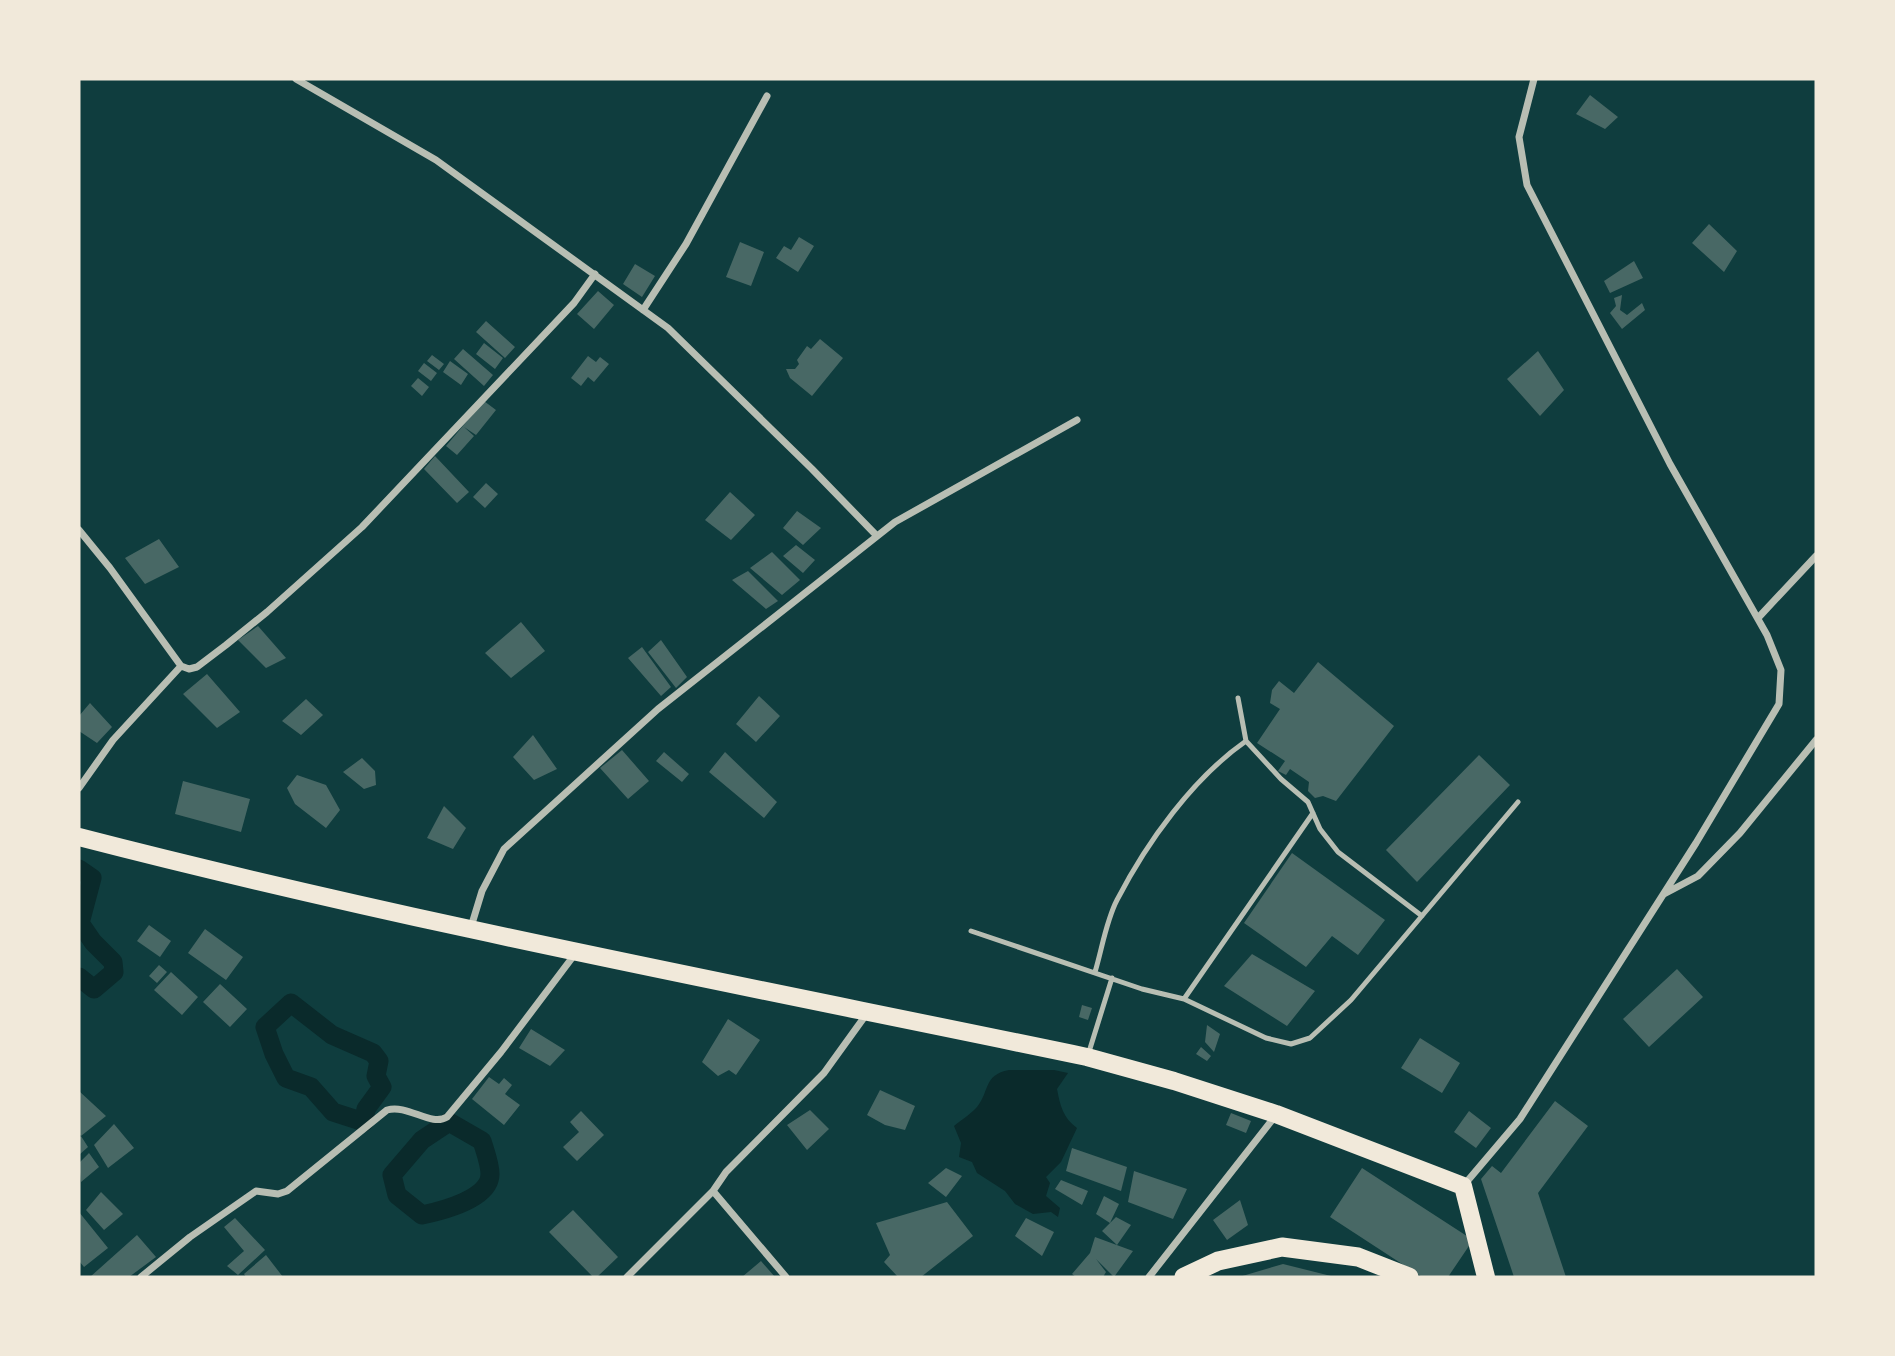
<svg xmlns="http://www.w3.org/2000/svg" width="1895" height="1356" font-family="'Work Sans',sans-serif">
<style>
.water{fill:#0a2a2b}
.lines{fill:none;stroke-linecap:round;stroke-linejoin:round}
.canal{stroke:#0a2a2b;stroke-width:19}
.building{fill:#486865}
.service{stroke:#b8beb3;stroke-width:5}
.minor{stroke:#b8beb3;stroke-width:7}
.primary{stroke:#f1e9da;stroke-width:18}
.trunk{stroke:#f1e9da;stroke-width:19}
</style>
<rect width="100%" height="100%" fill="#0f3d3e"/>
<path class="water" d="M1009 1070H1054L1068 1073 1057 1089C1060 1105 1063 1118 1077 1128L1061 1162 1046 1177 1050 1183 1046 1196 1060 1208 1058 1217 1051 1212 1033 1214 1015 1204 1005 1191 977 1173 972 1162 959 1157 961 1143 954 1126C961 1120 971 1114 977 1107 990 1091 983 1075 1009 1070Z"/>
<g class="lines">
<path class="canal" d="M79 869 92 878 80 923 93 942 113 962 114 972 94 989 79 977
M291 1003 332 1035 373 1053 379 1061 376 1076 382 1087 366 1109 364 1122 333 1112 311 1087 286 1078 274 1054 265 1027Z
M449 1122 482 1141C485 1151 490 1164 490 1174 490 1199 441 1211 422 1215L397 1195 392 1175 422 1140Z"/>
</g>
<path class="building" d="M1590 95 1618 117 1605 129 1576 114Z
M1709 224 1737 251 1724 272 1692 243Z
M799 237 814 246 798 272 776 258 784 246 791 250Z
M740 242 764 252 751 286 726 277Z
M1634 261 1643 278 1610 293 1604 281Z
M635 264 655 276 642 297 623 284Z
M598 291 614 305 594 329 577 314Z
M1622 295 1620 310 1627 315 1642 303 1645 310 1622 329 1610 313 1616 306 1614 298Z
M486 321 515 347 505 358 476 332Z
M820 339 843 358 812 396 790 378 786 369H795L799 364 797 360 807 346 811 349Z
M484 343 503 358 495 369 476 354Z
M463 349 493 375 484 386 454 359Z
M1538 351 1564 390 1540 416 1507 379Z
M432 355 444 364 439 370 427 361Z
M588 356 596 362 600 357 609 364 594 382 588 377 581 386 571 378Z
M450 361 468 374 461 385 443 372Z
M424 363 437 373 431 381 418 371Z
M418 378 429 387 422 396 411 386Z
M484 401 496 410 476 435 464 427 474 436 457 455 446 446Z
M435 456 469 492 457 503 424 469Z
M486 483 498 494 485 508 473 497Z
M730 492 755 515 731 540 705 520Z
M797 511 821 528 803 545 783 528Z
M159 539 179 567 145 584 125 558Z
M796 545 815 560 803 573 783 556Z
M772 552 800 580 782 595 750 568Z
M748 571 778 601 766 609 732 580Z
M521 622 545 651 511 678 485 653Z
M258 626 286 658 266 668 238 640Z
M661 640 687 677 676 688 648 652Z
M642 647 671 687 661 696 628 658Z
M1318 662 1394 726 1336 801 1323 796 1315 798 1308 791 1309 782 1290 769 1286 775 1278 771 1285 761 1257 743 1280 709 1270 703 1272 690 1279 681 1294 693Z
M207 674 240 712 217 728 183 694Z
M759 696 780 716 756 742 736 724Z
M306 699 323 715 301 735 282 721Z
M90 703 112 727 97 743 79 731V716Z
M533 735 557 769 534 780 513 757Z
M622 750 649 781 628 799 600 768Z
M664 752 689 774 682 782 656 761Z
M725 752 777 802 764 818 709 772Z
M1479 755 1510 785 1417 882 1386 850Z
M362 758 375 771 376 785 364 789 343 772Z
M297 775 326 785 340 810 326 828 295 804 287 788Z
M183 781 250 799 241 832 175 814Z
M444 806 466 828 453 849 427 838Z
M1292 853 1385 920 1358 955 1332 936 1306 967 1244 923Z
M149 925 171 941 160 957 137 941Z
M205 929 243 957 226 980 188 953Z
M1252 954 1315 991 1287 1026 1224 986Z
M159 965 167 972 157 983 149 976Z
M1677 969 1703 997 1649 1047 1623 1019Z
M171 972 198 997 182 1015 154 990Z
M220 984 247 1009 230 1027 203 1002Z
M1082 1005 1092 1008 1088 1020 1079 1017Z
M728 1019 760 1040 736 1075 729 1070 718 1076 702 1062Z
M1207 1025 1220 1034 1214 1052 1205 1042Z
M531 1029 565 1050 550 1066 519 1048Z
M1420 1038 1460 1063 1442 1093 1401 1068Z
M1201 1047 1211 1056 1207 1061 1196 1054Z
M489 1077 499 1084 504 1078 512 1085 505 1094 520 1105 504 1125 472 1099Z
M880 1090 915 1106 905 1130 885 1125 867 1115Z
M79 1091 106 1116 81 1136 79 1134Z
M1555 1101 1588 1126 1538 1193 1566 1277H1514L1481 1179 1492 1166 1501 1173Z
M810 1110 829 1129 807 1150 787 1125Z
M581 1111 604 1135 577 1161 563 1147 579 1132 570 1122Z
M1469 1111 1491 1128 1476 1148 1454 1132Z
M1231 1113 1251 1121 1246 1133 1226 1125Z
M114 1124 134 1148 108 1168 94 1145Z
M81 1136 88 1147 79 1155V1138Z
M1072 1148 1127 1167 1121 1191 1066 1171Z
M89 1153 99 1167 81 1182 79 1163Z
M946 1168 962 1176 946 1197 928 1183Z
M1362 1168 1473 1240 1448 1277H1422L1330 1217Z
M1134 1171 1187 1189 1173 1219 1128 1202Z
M1061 1180 1088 1191 1082 1205 1055 1189Z
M101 1192 123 1214 104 1230 86 1210Z
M1104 1196 1119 1204 1110 1223 1096 1214Z
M1240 1200 1248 1225 1227 1240 1213 1220Z
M947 1202 973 1236 921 1277H898L884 1262 890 1255 876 1223Z
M573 1210 618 1257 597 1277H593L549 1232Z
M79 1212 108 1248 84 1267 79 1261Z
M1116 1217 1131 1225 1117 1245 1102 1231Z
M235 1218 265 1250 238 1275 227 1266 244 1251 224 1227Z
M1026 1218 1054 1232 1042 1256 1015 1236Z
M137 1235 156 1257 129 1277H90Z
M1095 1237 1133 1251 1114 1277 1096 1259 1106 1272 1103 1277H1076L1072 1274 1090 1253Z
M266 1255 283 1277H246L244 1274Z
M761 1261 775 1277H742Z
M1283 1264 1331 1276V1277H1239Z"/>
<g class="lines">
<path class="service" d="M1246 741 1281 779 1308 802 1320 829 1338 852 1422 916
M971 931 1142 989 1184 999 1266 1038 1291 1044 1310 1038 1351 1000 1518 802
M1095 972C1102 949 1106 921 1117 900 1147 842 1193 778 1246 741L1238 698
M1184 999 1313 813
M1088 1055 1112 978"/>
<path class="minor" d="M296 79 436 160 668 328 812 469 877 536
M643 310 686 244 767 96
M79 530 110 568 181 666
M1758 618 1816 556
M79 788 113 740 181 666 189 669 197 667 226 645 267 612 362 527 574 303 595 274
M1664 894 1698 876 1740 833 1816 740
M471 927 482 891 504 849 658 709 895 522 1077 420
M1464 1185 1520 1119 1696 843 1779 704 1781 670 1767 635 1670 464 1527 185 1519 137 1534 79
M713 1191 726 1172 824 1073 868 1012
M141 1277 190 1237 256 1191 278 1194 287 1191 387 1110C408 1104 431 1127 447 1117L501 1052 575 954
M627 1277 713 1191 786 1277
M1149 1277 1276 1115"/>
<path class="primary" d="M79 837C412 923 751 987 1087 1057L1174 1081 1276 1114 1463 1186 1486 1277"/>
<path class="trunk" d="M1184 1277 1218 1261 1282 1247 1358 1257 1409 1277"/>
</g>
<rect width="1895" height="1356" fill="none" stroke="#f1e9da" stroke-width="161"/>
</svg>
